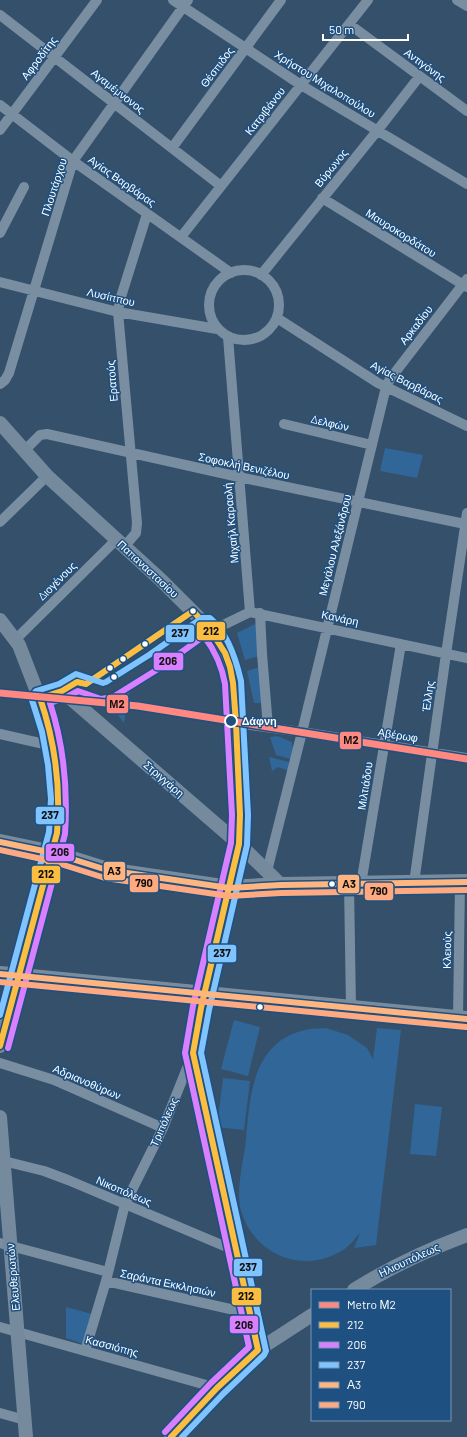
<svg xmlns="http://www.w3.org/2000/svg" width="467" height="1437" font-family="Barlow,sans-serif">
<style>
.green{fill:#316698}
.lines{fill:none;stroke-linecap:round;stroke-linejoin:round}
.street{stroke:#7a8ea1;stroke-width:10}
.secondary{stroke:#758a9d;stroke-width:14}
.primary{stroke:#798c9e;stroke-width:16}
.bus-1-casing{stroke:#1e5081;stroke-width:9}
.bus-2-casing{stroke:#1e5081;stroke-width:9}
.bus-3-casing{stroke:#1e5081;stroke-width:9}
.bus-4-casing{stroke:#1e5081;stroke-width:9}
.bus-5-casing{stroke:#1e5081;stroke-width:9}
.bus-1{stroke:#fbbe40;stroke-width:6}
.bus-2{stroke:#d880ff;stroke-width:6}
.bus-3{stroke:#80c4ff;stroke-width:6}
.bus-4{stroke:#ffb580;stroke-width:6}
.bus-5{stroke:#ffa980;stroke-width:6}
.metro-1-casing{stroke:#1e5081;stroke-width:10}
.metro-1{stroke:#ff8880;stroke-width:7}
.bus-dot{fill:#fff;stroke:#1e5081;stroke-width:1.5}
.stop-dot{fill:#1e5081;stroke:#fff;stroke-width:2}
.labels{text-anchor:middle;stroke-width:3;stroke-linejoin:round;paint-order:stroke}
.street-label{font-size:11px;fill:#fff;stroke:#1e5081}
.stop-label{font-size:11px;font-weight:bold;fill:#fff;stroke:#1e5081;text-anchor:start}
.line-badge{stroke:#1e5081;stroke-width:1.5}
.pale-badge-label{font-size:11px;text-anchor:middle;font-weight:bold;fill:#111}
</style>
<rect width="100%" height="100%" fill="#34506b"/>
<path class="green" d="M385 448 423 455 417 478 380 471Z
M259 622 260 656 245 660 237 633Z
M259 667 262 703H254L247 671Z
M130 691 124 723 110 705Z
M277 736 292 742 294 760 276 755 270 737Z
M269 757 293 763 292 772 278 767 272 771Z
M234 1020 260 1027 248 1076 221 1069Z
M326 1028 348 1035 367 1048 373 1059 377 1028 401 1030 376 1245 354 1248 360 1233C355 1238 350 1246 343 1250 303 1275 255 1256 241 1211 236 1193 242 1166 245 1148 250 1102 249 1043 305 1030 311 1028 319 1029 326 1028Z
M223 1078 250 1081 244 1130 217 1127Z
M415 1104 442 1107 436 1156 410 1154Z
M66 1307 92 1314 83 1344 66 1338Z"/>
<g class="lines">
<path class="street" d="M173 0 301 85 467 184
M457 0 467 6
M0 15 221 186
M349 24 467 111
M0 105 73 161 231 273
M0 130 97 0
M172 148 281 0
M322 198 467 287
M0 233 24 187
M181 237 368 0
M209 305a35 35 0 1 1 70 0a35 35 0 1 1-70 0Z
M261 275 377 131 419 77
M0 282 118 312 217 329
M277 318 378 383 467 426
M228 337 250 612
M0 384 5 380 9 373 73 161 188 0
M284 424 372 445
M24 451 40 435 47 434 239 477 465 524
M0 522 47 476
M124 547 136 533 137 523 118 312 120 300 147 214
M260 613 262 654 268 727
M211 631 250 612 467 658
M16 639 116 540
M236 723 302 732 467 758
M0 734 53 746
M267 871 302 732 386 387 390 379 467 279
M414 883 446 654 467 513
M349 884 351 1008
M361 884 401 644
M458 1018 460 882
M0 1063 54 1080 163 1128
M0 1160 44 1171 68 1180 236 1251
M0 1243 108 1272
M106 1281 230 1309H249
M0 1327 217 1388
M85 1351 106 1281 125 1204 163 1128 193 1053
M0 1413 25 1420"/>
<path class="secondary" d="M0 423 47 476 161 580 206 625 225 653 230 664 233 683 236 723 240 815 239 844 201 1008 193 1053 258 1350
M0 620 19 645 46 715 53 746 57 782 59 813 57 833 53 853 0 1046
M40 698 62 691 239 844 281 885
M0 1117 26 1437
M354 1290C390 1267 427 1250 467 1235
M171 1437 217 1388 258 1350 312 1315"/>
<path class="primary" d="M0 842 53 853 107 870 229 888 281 885 467 882
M0 974 467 1019"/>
<defs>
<path id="bus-1" d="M0 1046 57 833C61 786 55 742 40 698L62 691 77 682 86 684 193 611 211 631 225 653 230 667 233 683 236 723 240 815 239 844 201 1008 193 1053 258 1350 217 1388 171 1437"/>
<path id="bus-2" d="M8 1048 65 834C68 789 64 746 50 703L65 698 78 691 101 699 113 697 158 669 204 636C215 651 222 666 225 684L232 815 231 843 193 1006 185 1053 249 1347 211 1383 165 1432"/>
<path id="bus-3" d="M0 1015 49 832 51 799 48 765 42 732 32 700 33 695 36 691 59 684 76 674 103 683 106 682 149 655 202 618H210C228 633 236 659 241 681L248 815 247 845 209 1010 201 1053 266 1351 264 1355 223 1394 182 1437"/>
<path id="bus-4" d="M0 842 53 853 107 870 229 888 281 885 467 882
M0 974 467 1019"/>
<path id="bus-5" d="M0 850 51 861 105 878 229 896 281 893 467 890
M0 982 466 1027"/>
</defs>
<use href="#bus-1" class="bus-1-casing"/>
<use href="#bus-2" class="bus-2-casing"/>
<use href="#bus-3" class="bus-3-casing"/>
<use href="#bus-4" class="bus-4-casing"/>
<use href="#bus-5" class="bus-5-casing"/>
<use href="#bus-1" class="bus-1"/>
<use href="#bus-2" class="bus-2"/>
<use href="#bus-3" class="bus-3"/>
<use href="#bus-4" class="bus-4"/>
<use href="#bus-5" class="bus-5"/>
<defs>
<path id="metro-1" d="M0 693 138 706 467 759"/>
</defs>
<use href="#metro-1" class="metro-1-casing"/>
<use href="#metro-1" class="metro-1"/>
</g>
<g class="bus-dot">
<circle cx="193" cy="611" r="3.5"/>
<circle cx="145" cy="644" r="3.5"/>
<circle cx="123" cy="659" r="3.5"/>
<circle cx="110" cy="668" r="3.5"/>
<circle cx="114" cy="677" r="3.5"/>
<circle cx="332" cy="884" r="3.5"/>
<circle cx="260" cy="1007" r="3.5"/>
</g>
<circle class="stop-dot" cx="231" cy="721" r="6"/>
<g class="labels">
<g class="street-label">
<text transform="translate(39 58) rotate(-53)" y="4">Αφροδίτης</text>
<text transform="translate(425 65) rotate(36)" y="4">Αντιγόνης</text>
<text transform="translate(217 67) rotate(-53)" y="4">Θέσπιδος</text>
<text transform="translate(325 84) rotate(32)" y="4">Χρήστου Μιχαλοπούλου</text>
<text transform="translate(118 91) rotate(38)" y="4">Αγαμέμνονος</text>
<text transform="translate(265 111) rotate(-52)" y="4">Κατριβάνου</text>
<text transform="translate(331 168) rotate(-51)" y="4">Βύρωνος</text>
<text transform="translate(122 181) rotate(35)" y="4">Αγίας Βαρβάρας</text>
<text transform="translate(54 187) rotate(-72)" y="4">Πλουτάρχου</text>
<text transform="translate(401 233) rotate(32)" y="4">Μαυροκορδάτου</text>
<text transform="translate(111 297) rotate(13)" y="4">Λυσίππου</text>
<text transform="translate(416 325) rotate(-52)" y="4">Αρκαδίου</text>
<text transform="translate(112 381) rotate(-95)" y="4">Ερατούς</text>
<text transform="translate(407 382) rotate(27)" y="4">Αγίας Βαρβάρας</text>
<text transform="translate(330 423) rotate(13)" y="4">Δελφών</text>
<text transform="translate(244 466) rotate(12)" y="4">Σοφοκλή Βενιζέλου</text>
<text transform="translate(231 523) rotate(-95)" y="4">Μιχαήλ Καραολή</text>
<text transform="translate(335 545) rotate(-76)" y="4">Μεγάλου Αλεξάνδρου</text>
<text transform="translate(148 569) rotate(43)" y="4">Παπαναστασίου</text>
<text transform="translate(57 581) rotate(-45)" y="4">Διογένους</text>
<text transform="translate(340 618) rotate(12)" y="4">Κανάρη</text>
<text transform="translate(428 696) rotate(-82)" y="4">Έλλης</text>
<text transform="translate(398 735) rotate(9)" y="4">Αβέρωφ</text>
<text transform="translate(164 779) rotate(41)" y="4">Στριγγάρη</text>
<text transform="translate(365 786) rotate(-81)" y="4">Μιλτιάδου</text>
<text transform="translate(447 950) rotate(-89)" y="4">Κλειούς</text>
<text transform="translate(87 1082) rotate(23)" y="4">Αδριανοθύρων</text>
<text transform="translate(164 1122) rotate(-66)" y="4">Τριπόλεως</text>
<text transform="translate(124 1191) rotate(23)" y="4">Νικοπόλεως</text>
<text transform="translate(409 1260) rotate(-25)" y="4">Ηλιουπόλεως</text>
<text transform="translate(13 1277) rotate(-95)" y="4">Ελευθερωτών</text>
<text transform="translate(168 1283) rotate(12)" y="4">Σαράντα Εκκλησιών</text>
<text transform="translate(112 1346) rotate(15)" y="4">Κασσιόπης</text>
</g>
<g class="stop-label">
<text x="242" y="725">Δάφνη</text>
</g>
</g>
<g class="line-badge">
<rect x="196" y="621" width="30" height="20" rx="4" fill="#fbbe40"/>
<rect x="165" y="624" width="30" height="19" rx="4" fill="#80c4ff"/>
<rect x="153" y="652" width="31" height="19" rx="4" fill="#d880ff"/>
<rect x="106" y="694" width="23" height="20" rx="4" fill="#ff8880"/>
<rect x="339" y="731" width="23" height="19" rx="4" fill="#ff8880"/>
<rect x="35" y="806" width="30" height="19" rx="4" fill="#80c4ff"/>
<rect x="45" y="843" width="30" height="19" rx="4" fill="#d880ff"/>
<rect x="103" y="861" width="23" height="20" rx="4" fill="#ffb580"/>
<rect x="31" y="865" width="30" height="19" rx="4" fill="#fbbe40"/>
<rect x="129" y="874" width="30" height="19" rx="4" fill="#ffa980"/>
<rect x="337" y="874" width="23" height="20" rx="4" fill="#ffb580"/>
<rect x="364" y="882" width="30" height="19" rx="4" fill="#ffa980"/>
<rect x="207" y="944" width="30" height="19" rx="4" fill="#80c4ff"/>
<rect x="233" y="1258" width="30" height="19" rx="4" fill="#80c4ff"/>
<rect x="231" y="1287" width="31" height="19" rx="4" fill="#fbbe40"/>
<rect x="229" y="1315" width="30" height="19" rx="4" fill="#d880ff"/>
</g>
<g class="pale-badge-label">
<text x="211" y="635">212</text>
<text x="180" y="637">237</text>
<text x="168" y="665">206</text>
<text x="117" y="708">Μ2</text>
<text x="351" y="744">Μ2</text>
<text x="50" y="819">237</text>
<text x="60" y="856">206</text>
<text x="114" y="875">Α3</text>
<text x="46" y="878">212</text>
<text x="144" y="887">790</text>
<text x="349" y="888">Α3</text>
<text x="379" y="895">790</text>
<text x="222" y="957">237</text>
<text x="248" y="1271">237</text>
<text x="246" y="1300">212</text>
<text x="244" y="1329">206</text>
</g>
<rect x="311" y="1289" width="140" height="132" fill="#1e5081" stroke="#7896b3"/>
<rect x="319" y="1302" width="20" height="6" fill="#ff8880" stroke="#7896b3"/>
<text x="347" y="1309" font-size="12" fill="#ffffff">Metro Μ2</text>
<rect x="319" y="1322" width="20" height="6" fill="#fbbe40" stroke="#7896b3"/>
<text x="347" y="1329" font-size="12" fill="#ffffff">212</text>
<rect x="319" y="1342" width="20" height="6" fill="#d880ff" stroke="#7896b3"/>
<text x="347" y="1349" font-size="12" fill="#ffffff">206</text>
<rect x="319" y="1362" width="20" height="6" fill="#80c4ff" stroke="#7896b3"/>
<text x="347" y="1369" font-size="12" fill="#ffffff">237</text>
<rect x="319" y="1382" width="20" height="6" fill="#ffb580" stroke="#7896b3"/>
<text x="347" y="1389" font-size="12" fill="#ffffff">Α3</text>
<rect x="319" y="1402" width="20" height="6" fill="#ffa980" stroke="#7896b3"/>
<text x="347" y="1409" font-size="12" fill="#ffffff">790</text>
<path d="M323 34v6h85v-6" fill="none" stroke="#ffffff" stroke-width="2"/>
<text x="329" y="34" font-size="12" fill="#ffffff" stroke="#1e5081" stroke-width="3" paint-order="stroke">50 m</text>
</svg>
